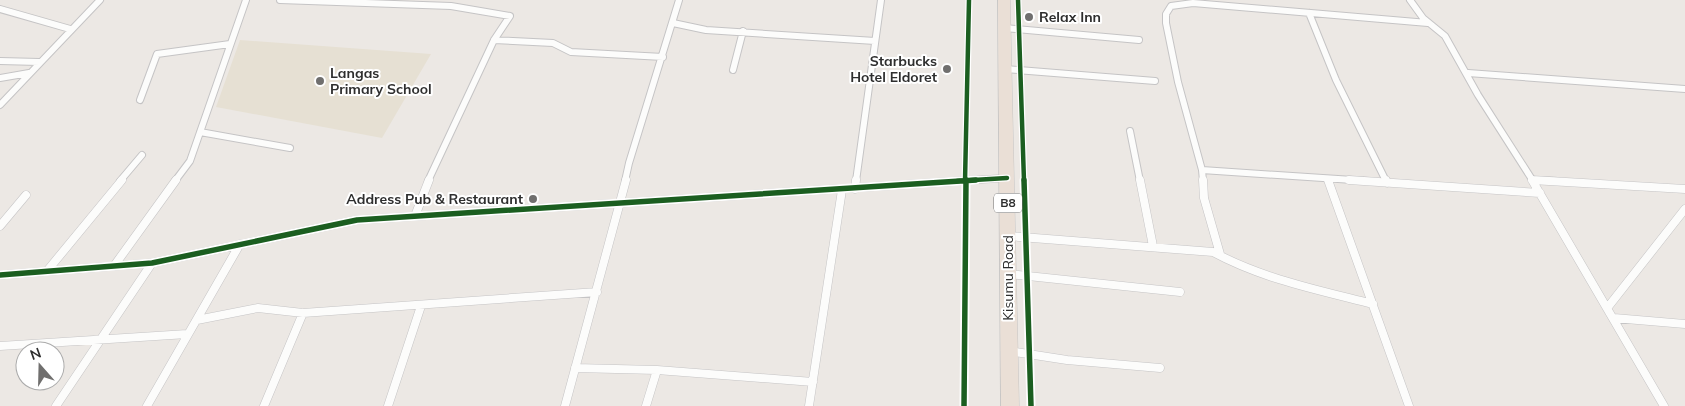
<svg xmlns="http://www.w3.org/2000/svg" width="1685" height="406" font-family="Mulish,sans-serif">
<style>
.education{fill:#e6e0d3}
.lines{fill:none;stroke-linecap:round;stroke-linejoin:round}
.street-far1-casing{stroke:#c5c4c5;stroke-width:8}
.street-casing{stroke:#c5c4c5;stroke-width:9}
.highway-casing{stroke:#c6c5c4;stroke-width:1}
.street-far1{stroke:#fcfcfb;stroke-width:6}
.street{stroke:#fcfcfb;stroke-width:8}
.highway{fill:#eadfd6;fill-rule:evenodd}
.cycleway-far1-casing{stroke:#fff;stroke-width:7}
.cycleway-casing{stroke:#fff;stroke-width:9}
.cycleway-far1{stroke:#1b5e20;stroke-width:4.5}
.cycleway{stroke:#1b5e20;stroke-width:5.5}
.poi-dot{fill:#706f6e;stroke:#fff;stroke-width:2}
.labels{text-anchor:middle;stroke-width:4;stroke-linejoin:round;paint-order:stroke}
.shield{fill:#fff;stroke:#6d6d6d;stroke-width:1}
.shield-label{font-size:12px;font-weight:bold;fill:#2e2e2e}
.poi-label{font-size:14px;font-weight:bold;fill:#2e2e2e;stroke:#fff;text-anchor:start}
.street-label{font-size:14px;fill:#2e2e2e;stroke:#fff}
</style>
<rect width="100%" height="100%" fill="#ece8e4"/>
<path class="education" d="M240 40 431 54 382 138 216 107Z"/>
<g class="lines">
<defs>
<path id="street-far1" d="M280 0 451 6 510 16 494 40 428 181
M1410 0 1423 18 1445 36 1478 95 1533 181
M0 9 70 29
M1309 13 1336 80 1386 181
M673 23 706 30 875 41
M1005 28 1139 40
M494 40 553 43 571 52 663 57
M0 61 39 62
M1005 69 1155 81
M733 70 743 31
M1468 73 1685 89
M0 78 29 73
M140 100 157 54 230 44
M0 105 100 0
M1130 131 1140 181
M200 132 290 148
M1202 170 1178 82 1166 23V14L1171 6 1193 3 1428 23
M1328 179 1329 181
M1532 180 1558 181
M120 181 142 155
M175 181 190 161 246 0
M625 181 629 163 679 0
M856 181 881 0
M957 181 1007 178
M1203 181 1202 170 1368 181"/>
<path id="street" d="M1140 180 1153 246
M1203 180 1204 198 1220 254
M1328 180 1409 406
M1349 180 1540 193
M1386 180 1387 183
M1532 180 1664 406
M1532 180 1685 189
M855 189 856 180
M415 216 429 180
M0 226 26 195
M1008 236 1213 252C1263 279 1318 290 1373 304
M114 266 176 180
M47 271 122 180
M1008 274 1180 292
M0 275 152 263 357 220 976 180
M1608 307 1685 209
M1614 318 1685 324
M197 320 258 308 303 313 597 292
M0 346 187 334
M1009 351 1067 360 1160 368
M575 368 657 370 813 382
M56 406 152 263
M147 406 240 244
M264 406 303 313
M388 406 421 306
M565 406 626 180
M646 406 657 370
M809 406 842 190"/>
<path id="highway" d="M998 0H1010L1019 406H1001Z"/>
</defs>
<use href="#street-far1" class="street-far1-casing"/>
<use href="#street" class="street-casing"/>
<use href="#highway" class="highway-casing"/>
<use href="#street-far1" class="street-far1"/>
<use href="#street" class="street"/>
<use href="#highway" class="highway"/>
<defs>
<path id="cycleway-far1" d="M1018 0 1024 181
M957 181 1007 178
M965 181 969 0"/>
<path id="cycleway" d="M1024 180 1031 406
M0 275 152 263 357 220 976 180
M964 406 966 180"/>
</defs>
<use href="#cycleway-far1" class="cycleway-far1-casing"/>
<use href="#cycleway" class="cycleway-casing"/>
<use href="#cycleway-far1" class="cycleway-far1"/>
<use href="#cycleway" class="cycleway"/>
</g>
<g class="poi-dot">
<circle cx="1029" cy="17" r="5"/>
<circle cx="947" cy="69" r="5"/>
<circle cx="320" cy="81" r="5"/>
<circle cx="533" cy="199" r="5"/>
</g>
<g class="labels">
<rect class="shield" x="994" y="193.5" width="28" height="19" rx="4"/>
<g class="shield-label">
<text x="1008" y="207">B8</text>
</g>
<g class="poi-label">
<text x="1039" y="22">Relax Inn</text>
<text x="937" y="66" text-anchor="end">Starbucks<tspan x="937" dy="16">Hotel Eldoret</tspan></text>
<text x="330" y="78">Langas<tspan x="330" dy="16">Primary School</tspan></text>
<text x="523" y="204" text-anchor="end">Address Pub &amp; Restaurant</text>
</g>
<g class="street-label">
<text transform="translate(1008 278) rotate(-90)" y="5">Kisumu Road</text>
</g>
</g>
<g transform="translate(40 366) rotate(340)"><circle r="24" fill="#ffffff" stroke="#ababab"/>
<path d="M0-4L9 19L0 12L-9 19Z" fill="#706f6e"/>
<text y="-8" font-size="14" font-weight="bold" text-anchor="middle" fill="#2e2e2e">N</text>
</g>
</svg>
